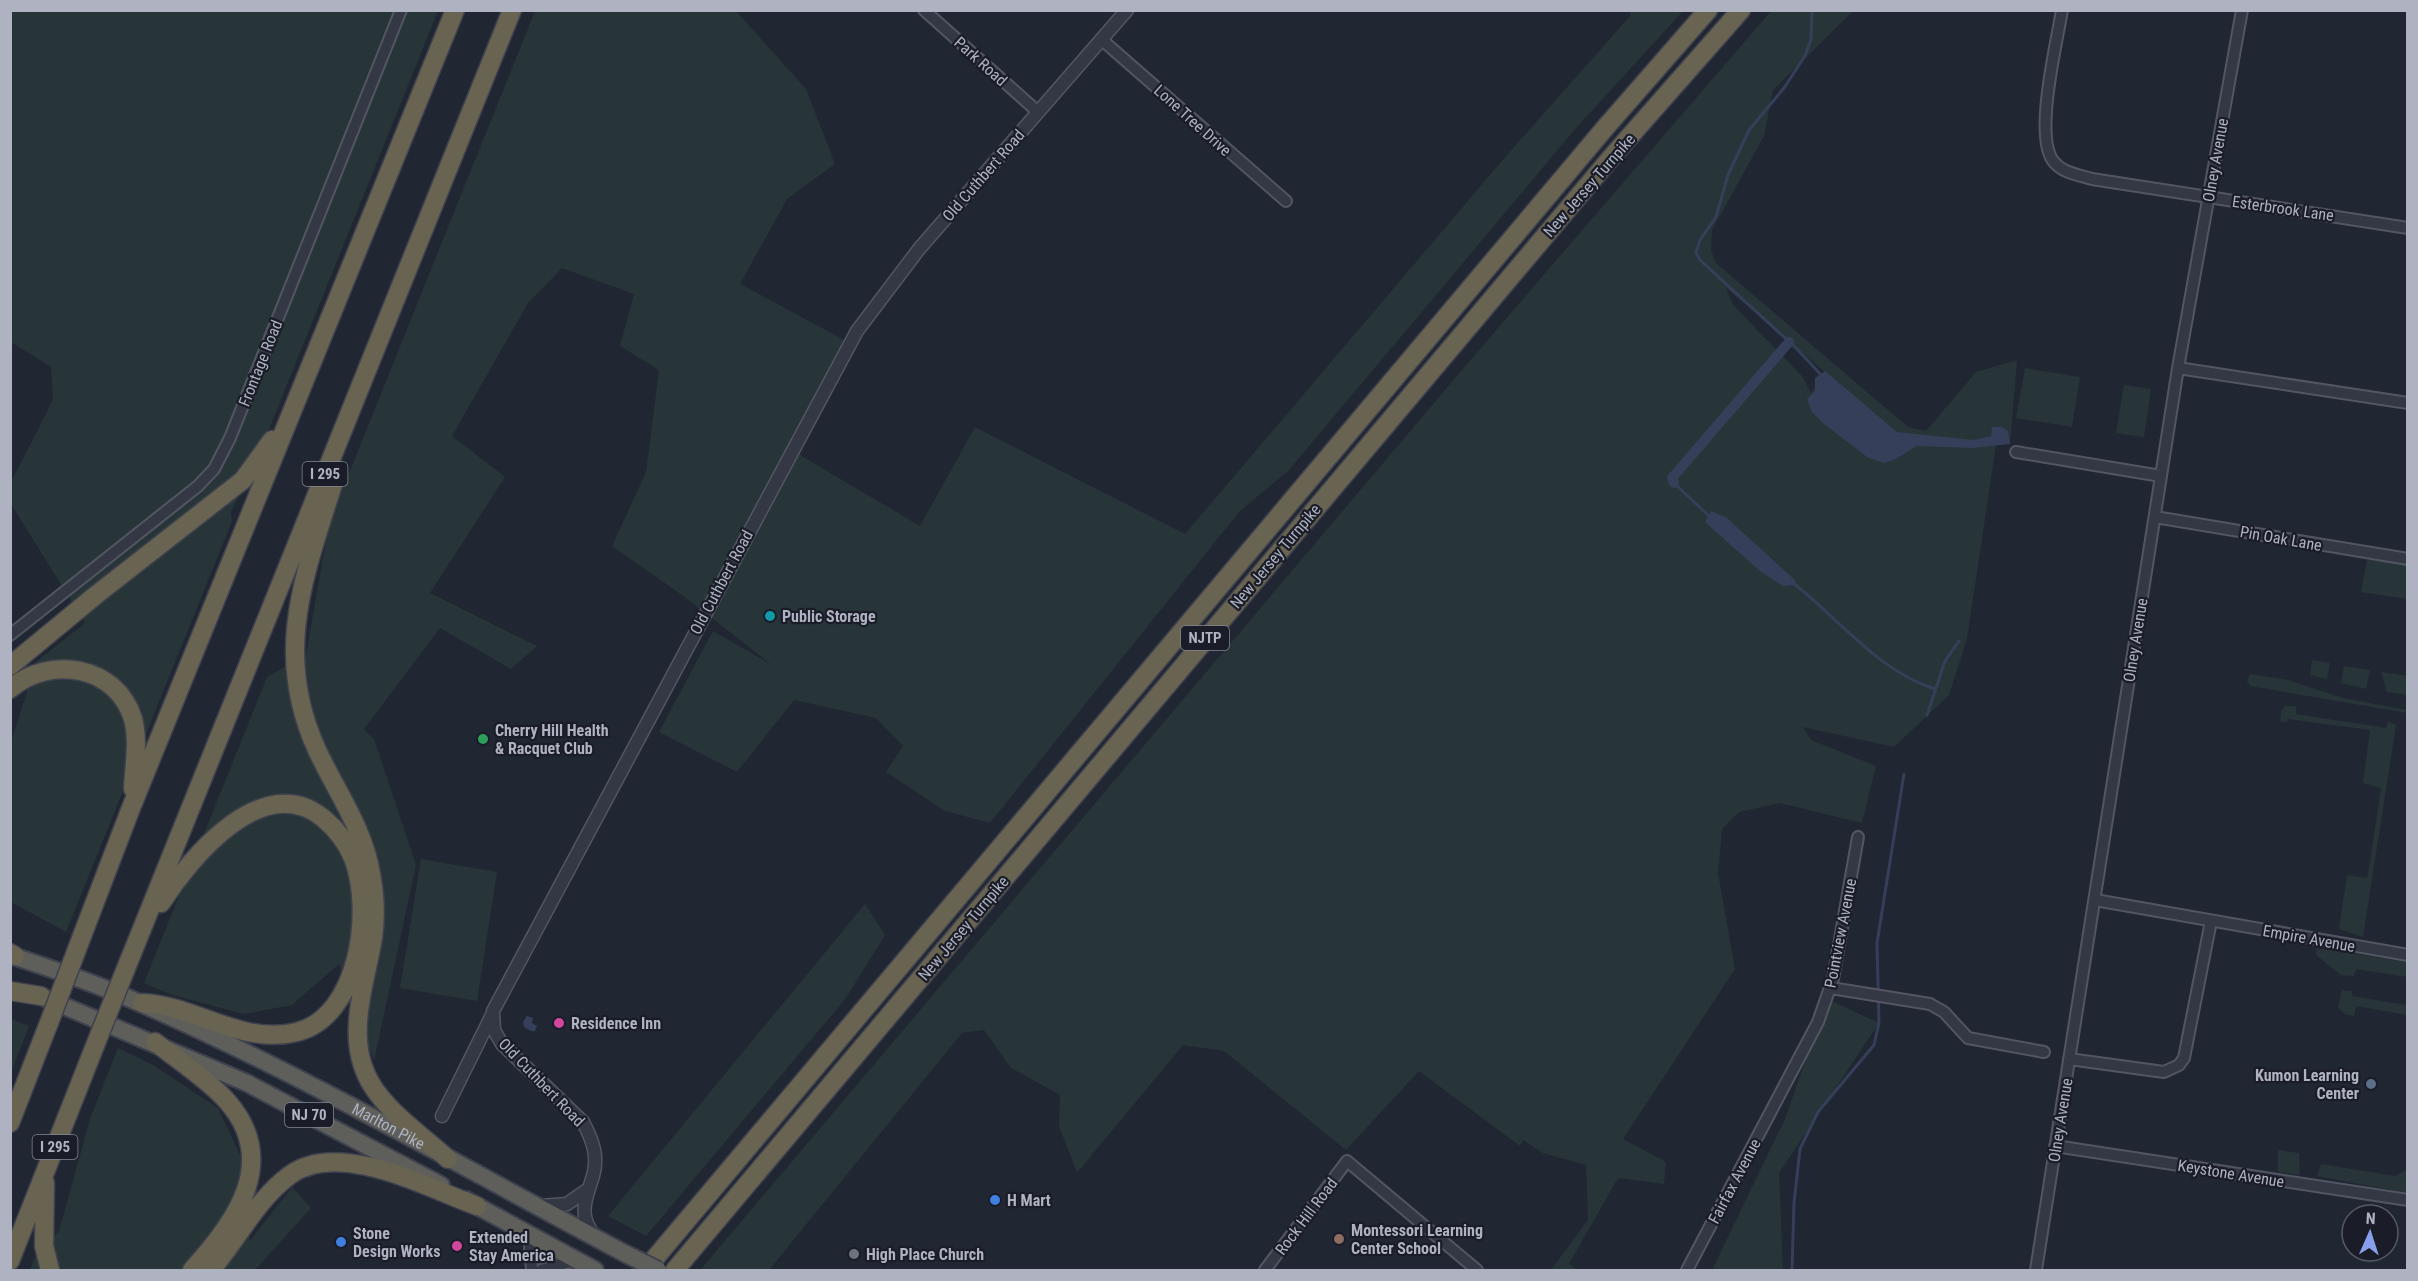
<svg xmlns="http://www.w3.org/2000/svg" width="2418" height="1281" font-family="'Roboto Condensed',sans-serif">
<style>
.green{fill:#273538;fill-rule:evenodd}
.water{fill:#363f59}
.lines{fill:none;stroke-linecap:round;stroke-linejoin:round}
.stream{stroke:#363f59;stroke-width:3}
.canal{stroke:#363f59;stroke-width:10}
.minor-casing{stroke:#525562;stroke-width:14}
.tertiary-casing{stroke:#525562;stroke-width:15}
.trunk-casing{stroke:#3f424e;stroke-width:20}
.motorway-casing{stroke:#3f424e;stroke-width:21}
.minor{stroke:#343844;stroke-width:10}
.tertiary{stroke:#343844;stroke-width:12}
.trunk{stroke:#5e5e5b;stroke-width:16}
.motorway{stroke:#696452;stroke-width:18}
.trunk-bridge-casing{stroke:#3f424e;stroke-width:20;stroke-linecap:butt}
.motorway-bridge-casing{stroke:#3f424e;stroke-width:21;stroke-linecap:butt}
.trunk-bridge{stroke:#5e5e5b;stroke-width:16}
.motorway-bridge{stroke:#696452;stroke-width:18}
.culture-dot{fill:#0f9aa8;stroke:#1a1d28;stroke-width:2}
.leisure-dot{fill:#2e9e5b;stroke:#1a1d28;stroke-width:2}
.hotel-dot{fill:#d1479c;stroke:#1a1d28;stroke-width:2}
.service-dot{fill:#5c6f8a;stroke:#1a1d28;stroke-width:2}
.shop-dot{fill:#3f7fe0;stroke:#1a1d28;stroke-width:2}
.education-dot{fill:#8d6e63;stroke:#1a1d28;stroke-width:2}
.worship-dot{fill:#6b7280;stroke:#1a1d28;stroke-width:2}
.labels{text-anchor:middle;stroke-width:4.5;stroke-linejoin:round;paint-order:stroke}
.shield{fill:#1a1d28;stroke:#828593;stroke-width:1.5}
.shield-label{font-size:15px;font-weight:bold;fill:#aeb2c1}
.street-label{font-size:16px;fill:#aeb2c1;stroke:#1a1d28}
.poi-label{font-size:16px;font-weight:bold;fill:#aeb2c1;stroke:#1a1d28;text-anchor:start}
</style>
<rect width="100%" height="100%" fill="#212633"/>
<path class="green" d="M11 11H438L259 454 231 512 232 521 66 932 11 902V742L37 661 85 623 11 504V482L53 400 51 367 11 342Z
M535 11H736L806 89 835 164 787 199 740 284 850 343 793 451 920 526 975 427 1185 534 1506 156 1631 15 1629 11H1683L1577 127 1289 470 1239 512 990 823 945 811 886 772 903 746 876 718 794 700 737 772 659 732 713 631 772 665 689 600 612 546 646 472 659 370 620 346 634 294 562 268 528 303 452 436 505 477 430 593 537 646 511 669 440 628 364 729 374 739 416 865 374 1061 339 964 292 1005 244 1014 172 995 144 983 267 677 306 655 329 523Z
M1771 11H1853L1773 90 1764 136 1712 230 1711 250 1716 263 1908 427 1926 431 1976 372 2017 360 2010 444 1996 445 1967 639 1949 695 1894 747 1803 727 1811 740 1876 766 1862 823 1780 803 1739 812 1722 829 1718 873 1735 969 1623 1139 1666 1162 1664 1184 1618 1178 1569 1264 1578 1270H1551L1588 1220 1586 1165 1543 1153 1523 1140 1520 1146 1419 1071 1346 1150 1224 1051 1183 1045 1077 1173 1059 1126 1060 1095 1011 1068 984 1030 962 1033 769 1270 701 1269 1467 364ZM1726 288 1825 372 1811 393 1802 376 1733 305Z
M2025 368 2080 377 2072 427 2016 418Z
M2124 385 2151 389 2144 437 2116 433Z
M2367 559 2407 565V599L2361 592Z
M2312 660 2330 663 2327 679 2310 675Z
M2344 666 2370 670 2366 689 2341 683Z
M2381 672 2407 676V695L2387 692Z
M2250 674 2288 680 2343 698 2407 710V713L2250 686 2247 681Z
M2285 706H2296V714L2386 728 2388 721 2396 725 2363 937 2339 929 2347 875 2367 878 2368 874 2381 788 2363 783 2370 730 2288 719 2287 722H2280L2281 711Z
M421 859 497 872 477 1001 400 988Z
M865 904 885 935 846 998 646 1236 608 1216Z
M2317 948 2407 962V977L2356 969 2354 976 2341 975 2316 955Z
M2342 990 2352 991V996L2405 1005 2407 998V1015L2356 1006 2354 1016 2345 1014 2338 1007Z
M1827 999 1879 1023 1779 1173 1783 1270H1712L1785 1119Z
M11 1019 29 1026 11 1073 10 1019Z
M118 1048 153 1065 218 1108 240 1155 250 1241 292 1187 311 1208 255 1270H30L34 1259 59 1231 90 1119Z
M2278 1150 2299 1153 2300 1175 2278 1172Z
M2321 1164 2395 1176 2407 1170V1193L2317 1176Z"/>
<path class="water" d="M1825 371 1897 432 1974 440 1991 436 1992 427H2002L2008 431 2010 444 1971 448 1917 446 1894 460 1883 463 1867 457 1823 423 1812 412 1807 399 1815 391V378Z
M1711 511 1727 518 1796 581 1794 585 1783 586 1760 571 1705 522Z
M527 1016 533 1018 532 1023 537 1026 535 1031H531L524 1027 523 1022Z"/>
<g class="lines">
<path class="stream" d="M1812 10 1811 39 1805 56 1784 88 1749 130 1728 175 1716 217 1700 240 1696 253 1700 260 1797 349 1822 376
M1674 483 1710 517
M1792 582C1837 617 1879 672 1935 689
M1927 715 1945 661 1959 641
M1792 1270 1794 1203 1800 1149 1818 1112 1874 1045 1879 1023 1877 943 1904 774"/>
<path class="canal" d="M1674 483 1672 478 1789 342"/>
<defs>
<path id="minor" d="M924 10 1038 112
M2062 10C2057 42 2033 138 2054 162 2063 173 2079 175 2092 179L2408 228
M1101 39 1286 201
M2178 368 2408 403
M2016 452 2161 476
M2155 517 2408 559
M10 635 198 486 214 469 230 438 401 10
M2095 900 2408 955
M1831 988 1930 1004 1944 1012 1968 1038 2044 1052
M2069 1059 2164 1072 2179 1065 2184 1058 2211 921
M2055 1146 2408 1200
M529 1235 532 1270
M541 1270 577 1260
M1265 1270 1347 1161 1477 1270
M1687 1270 1818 1022 1833 979 1858 837
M2036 1270 2178 368 2242 10"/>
<path id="tertiary" d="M442 1116 492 1015
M540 1206 567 1204 587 1190
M595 1236C577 1215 586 1199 593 1176 599 1156 592 1139 583 1122L502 1044 494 1030 493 1011 857 331 919 249 1127 10"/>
<g id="trunk">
<path id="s1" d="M10 955C55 970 100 985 142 1004 308 1077 466 1169 626 1254"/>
<path d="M45 998 247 1083 441 1185"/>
<path d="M466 1200 595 1270"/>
</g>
<path id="motorway" d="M335 478C305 574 272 652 317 750 336 791 364 829 371 874 375 895 376 917 373 938 364 991 341 1047 378 1094 397 1119 425 1138 448 1159
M10 666 96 595 243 480 272 440
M10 689C49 655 117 665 133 719 139 741 134 766 133 789
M82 936 131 808 455 10
M10 953 15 956
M131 956 512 10
M10 991 41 996
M142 1003C195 1005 242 1046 297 1032 360 1016 373 909 353 858 347 843 335 828 323 818 263 769 190 858 161 903
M155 1042C179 1061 206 1078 227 1101 280 1161 236 1222 192 1270
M10 1123 52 1015
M45 1183 44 1246 50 1270
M10 1261 100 1033
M211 1270C237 1240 257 1199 290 1175 338 1139 428 1188 477 1206
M645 1270 1605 128 1708 10
M675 1270 1609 160 1741 10"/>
</defs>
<use href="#minor" class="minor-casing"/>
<use href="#tertiary" class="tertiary-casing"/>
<use href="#trunk" class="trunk-casing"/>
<use href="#motorway" class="motorway-casing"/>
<use href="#minor" class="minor"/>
<use href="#tertiary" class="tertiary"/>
<use href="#trunk" class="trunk"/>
<use href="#motorway" class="motorway"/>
<defs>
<path id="trunk-bridge" d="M626 1254 658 1270"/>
<path id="motorway-bridge" d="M52 1015 82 936
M100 1033 131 956"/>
</defs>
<use href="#trunk-bridge" class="trunk-bridge-casing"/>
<use href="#motorway-bridge" class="motorway-bridge-casing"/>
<use href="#trunk-bridge" class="trunk-bridge"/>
<use href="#motorway-bridge" class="motorway-bridge"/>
</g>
<circle class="culture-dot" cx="770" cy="616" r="6"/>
<circle class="leisure-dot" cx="483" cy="739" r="6"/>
<g class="hotel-dot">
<circle cx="559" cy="1023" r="6"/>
<circle cx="457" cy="1246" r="6"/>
</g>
<circle class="service-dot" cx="2371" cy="1084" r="6"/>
<g class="shop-dot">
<circle cx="995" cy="1200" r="6"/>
<circle cx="341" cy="1242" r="6"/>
</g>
<circle class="education-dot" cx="1339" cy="1239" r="6"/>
<circle class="worship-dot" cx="854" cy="1254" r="6"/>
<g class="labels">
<g class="shield">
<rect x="302.5" y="462" width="45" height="24" rx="4.5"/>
<rect x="1181" y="626" width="48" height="24" rx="4.5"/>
<rect x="285" y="1103" width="48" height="24" rx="4.5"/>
<rect x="32.5" y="1135" width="45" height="24" rx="4.5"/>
</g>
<g class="shield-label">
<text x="325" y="479">I 295</text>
<text x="1205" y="643">NJTP</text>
<text x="309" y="1120">NJ 70</text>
<text x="55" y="1152">I 295</text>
</g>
<g class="street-label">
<text transform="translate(981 61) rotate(42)" y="6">Park Road</text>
<text transform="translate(1193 120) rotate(42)" y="6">Lone Tree Drive</text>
<text transform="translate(2215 160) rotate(-80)" y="6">Olney Avenue</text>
<text transform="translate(983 175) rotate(-49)" y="6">Old Cuthbert Road</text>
<text transform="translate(1589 185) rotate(-49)" y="6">New Jersey Turnpike</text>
<text transform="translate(2283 208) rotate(8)" y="6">Esterbrook Lane</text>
<text transform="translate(260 363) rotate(-68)" y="6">Frontage Road</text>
<text transform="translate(2281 538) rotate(10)" y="6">Pin Oak Lane</text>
<text transform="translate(1275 556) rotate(-50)" y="6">New Jersey Turnpike</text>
<text transform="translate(721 582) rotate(-62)" y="6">Old Cuthbert Road</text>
<text transform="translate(2135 640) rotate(-81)" y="6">Olney Avenue</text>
<text transform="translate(963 928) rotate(-50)" y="6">New Jersey Turnpike</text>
<text transform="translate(1840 933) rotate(-79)" y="6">Pointview Avenue</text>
<text transform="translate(2309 938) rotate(10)" y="6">Empire Avenue</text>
<text transform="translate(542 1082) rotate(46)" y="6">Old Cuthbert Road</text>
<text transform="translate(2060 1120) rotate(-81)" y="6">Olney Avenue</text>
<text dy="6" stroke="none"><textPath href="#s1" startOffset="416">Marlton Pike</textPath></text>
<text transform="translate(2231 1173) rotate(9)" y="6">Keystone Avenue</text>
<text transform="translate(1734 1181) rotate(-62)" y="6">Fairfax Avenue</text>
<text transform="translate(1306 1216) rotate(-53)" y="6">Rock Hill Road</text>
</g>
<g class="poi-label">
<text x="782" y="622">Public Storage</text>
<text x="495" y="736">Cherry Hill Health<tspan x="495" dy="18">&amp; Racquet Club</tspan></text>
<text x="571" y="1029">Residence Inn</text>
<text x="2359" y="1081" text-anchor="end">Kumon Learning<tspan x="2359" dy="18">Center</tspan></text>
<text x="1007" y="1206">H Mart</text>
<text x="1351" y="1236">Montessori Learning<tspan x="1351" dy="18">Center School</tspan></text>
<text x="353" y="1239">Stone<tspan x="353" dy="18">Design Works</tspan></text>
<text x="469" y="1243">Extended<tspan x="469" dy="18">Stay America</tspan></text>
<text x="866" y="1260">High Place Church</text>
</g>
</g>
<rect width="2418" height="1281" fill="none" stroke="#aeb2c1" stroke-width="24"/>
<g transform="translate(2370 1233) rotate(3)"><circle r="28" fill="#1a1d28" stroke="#555965" stroke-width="1.5"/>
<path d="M0-4.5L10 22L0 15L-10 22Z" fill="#899eeb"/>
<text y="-9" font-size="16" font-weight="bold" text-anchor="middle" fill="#aeb2c1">N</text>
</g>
</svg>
